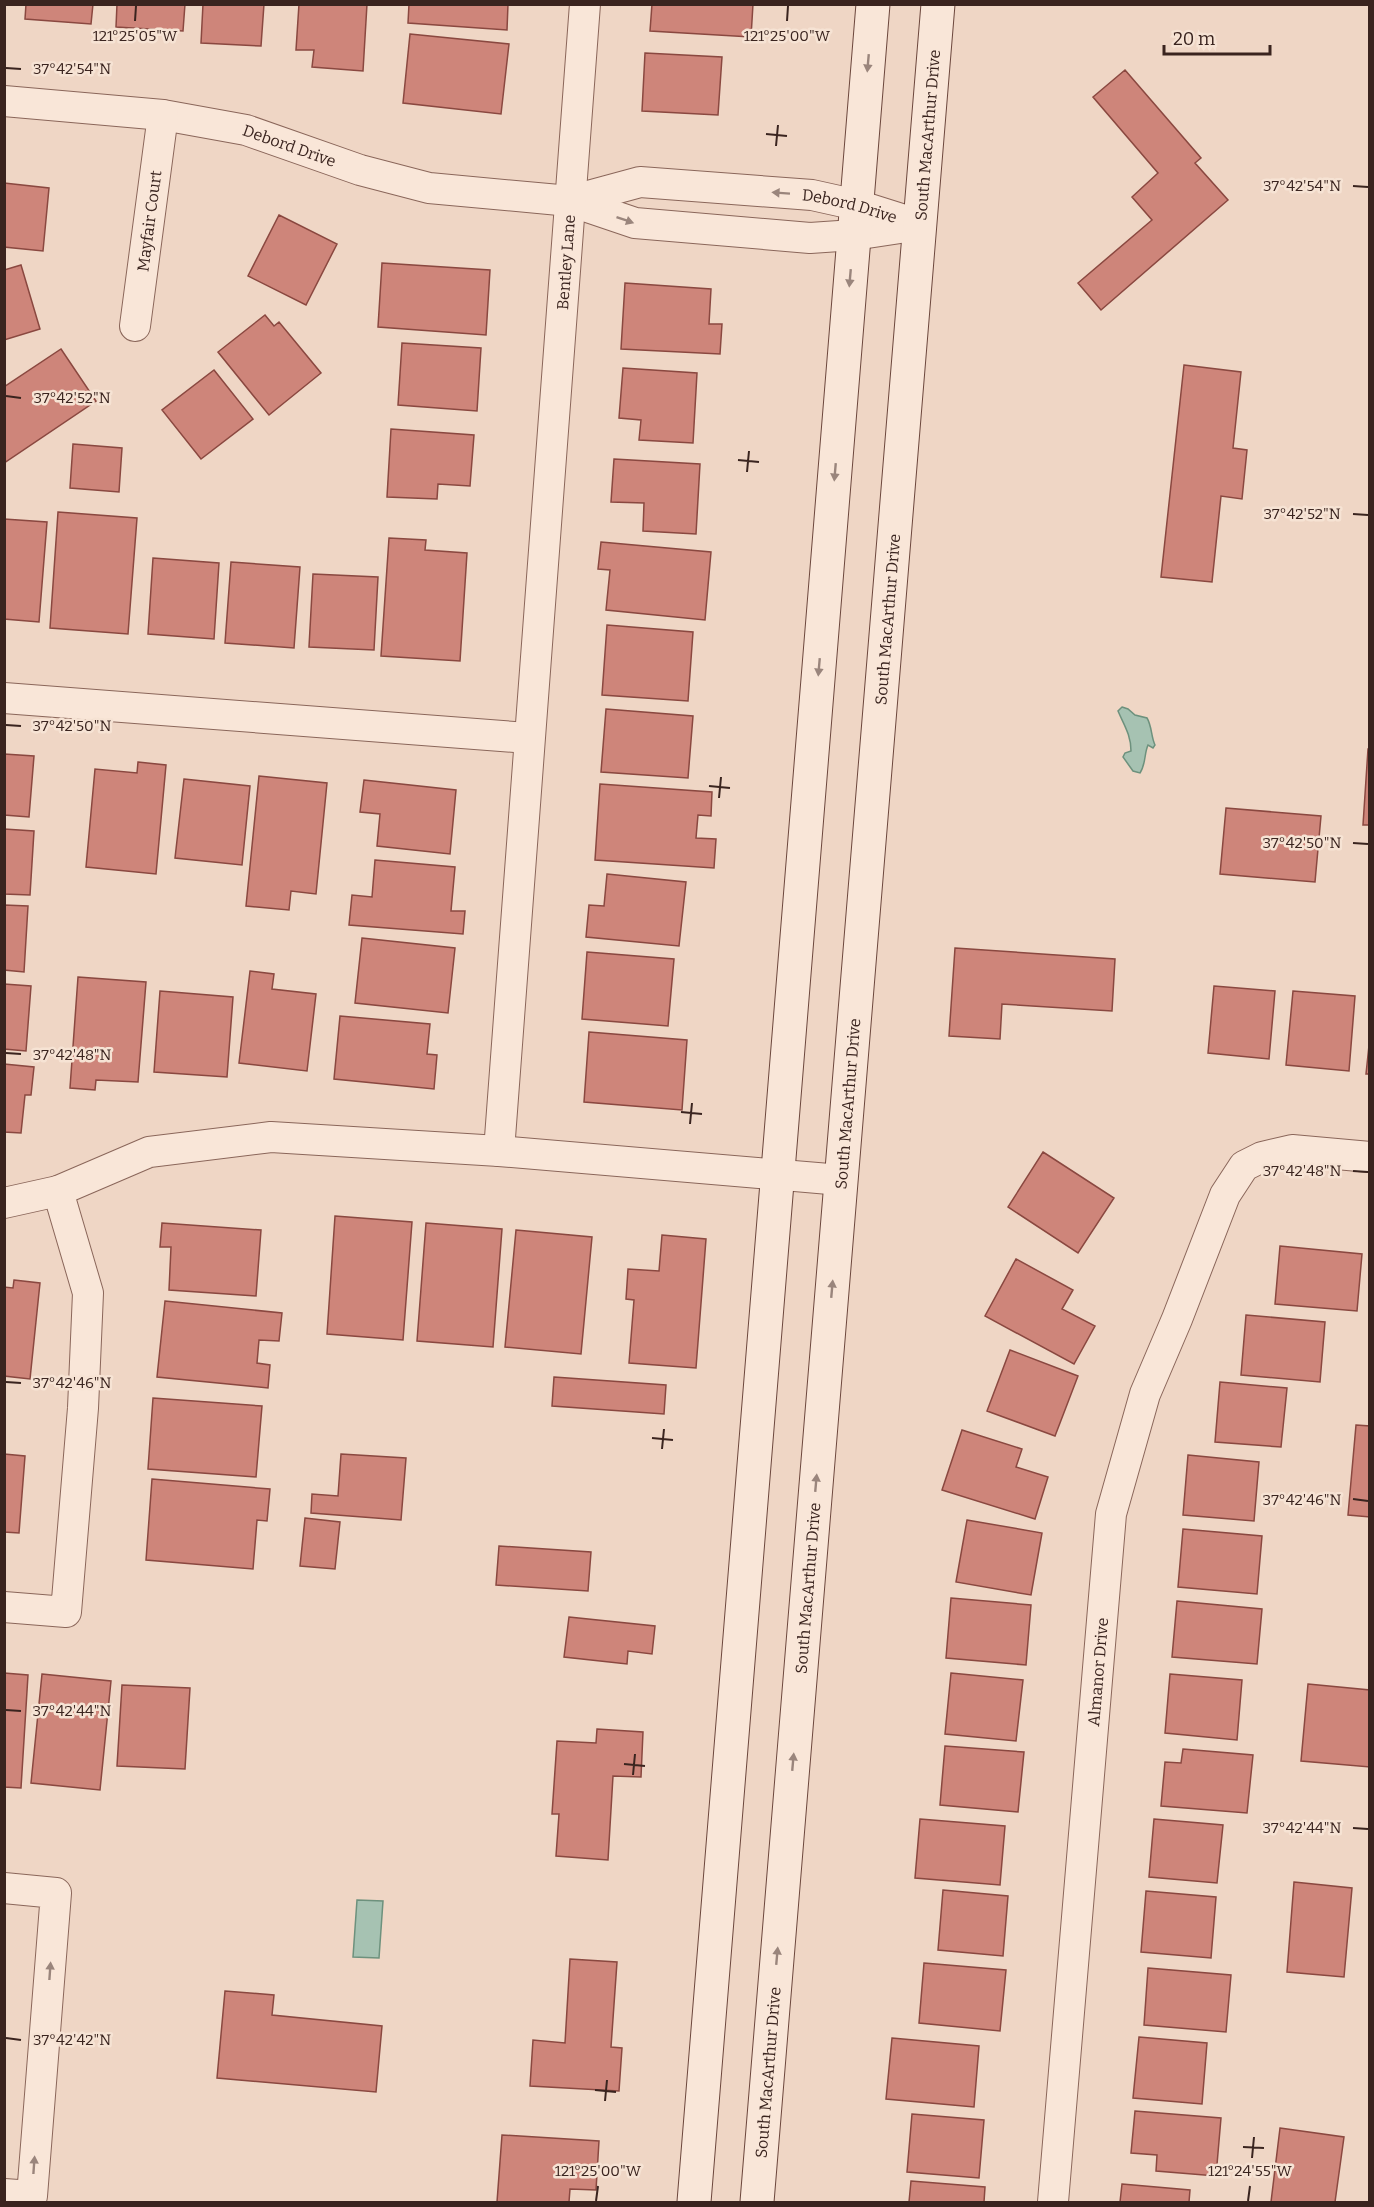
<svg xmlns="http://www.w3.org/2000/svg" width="1374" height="2207" font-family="Bitter,serif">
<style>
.water{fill:#a6c2b2;stroke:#6d917d;stroke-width:1.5}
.building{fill:#ce857a;stroke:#8a4840;stroke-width:1.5}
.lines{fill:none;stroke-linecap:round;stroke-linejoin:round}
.street-casing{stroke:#8a665a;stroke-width:32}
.secondary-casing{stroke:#6c473d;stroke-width:35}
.street{stroke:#f9e6d8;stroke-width:30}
.secondary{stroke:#f9e6d8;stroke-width:33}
.oneway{fill:#9a857c}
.ticks{fill:none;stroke:#3a241f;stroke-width:2}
.labels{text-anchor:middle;stroke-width:5;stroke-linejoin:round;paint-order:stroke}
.street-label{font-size:16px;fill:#3a241f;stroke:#f6e3d4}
.ticks-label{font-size:15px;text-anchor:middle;fill:#3a241f;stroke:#f6e3d4;stroke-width:5;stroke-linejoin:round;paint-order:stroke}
</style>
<rect width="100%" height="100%" fill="#efd6c5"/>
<path class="water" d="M1122 707 1128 709 1135 715 1147 718C1152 726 1151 737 1155 745L1153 748 1148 745C1144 754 1146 764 1140 773L1133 771 1123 757 1125 753 1131 751C1131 735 1124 725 1118 711Z
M357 1900 383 1901 379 1958 353 1957Z"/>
<path class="building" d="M26 4H93L91 24 25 19Z
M117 4H185L183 31 116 27Z
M203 4H264L261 46 201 43Z
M299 4H367L363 71 312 67 314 50H296Z
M409 4H508L507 30 408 23Z
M652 4H753L751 37 650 31Z
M410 34 509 44 501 114 403 103Z
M645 53 722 57 718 115 642 111Z
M1125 70 1201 158 1195 163 1228 200 1101 310 1078 283 1152 220 1132 197 1158 173 1093 97Z
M4 183 49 188 43 251 4 247Z
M279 215 337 244 306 305 248 276Z
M382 263 490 270 486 335 378 327Z
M21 265 40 329 4 340V270Z
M625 283 711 289 709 324H722L720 354 621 349Z
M265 315 274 326 279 322 321 373 269 415 218 352Z
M402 343 481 348 477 411 398 405Z
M61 349 96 401 4 463V387Z
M1184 365 1241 372 1233 448 1247 450 1242 499 1221 496 1212 582 1161 577Z
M623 368 697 373 693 443 639 440 641 420 619 418Z
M214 370 253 419 201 459 162 410Z
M391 429 474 435 470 486 438 484 437 499 387 497Z
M73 444 122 448 119 492 70 488Z
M614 459 700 464 696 534 643 531 644 503 611 502Z
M58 512 137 518 128 634 50 628Z
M4 519 47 522 39 622 4 619Z
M389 538 426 540 425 550 467 553 460 661 381 656Z
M601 542 711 552 705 620 606 610 610 570 598 569Z
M153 558 219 563 214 639 148 634Z
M231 562 300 567 294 648 225 643Z
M313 574 378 577 374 650 309 647Z
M607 625 693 632 688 701 602 695Z
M606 709 693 716 688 778 601 772Z
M1368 749H1370V825H1363Z
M4 754 34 756 29 817 4 815Z
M138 762 166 765 156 874 86 867 95 769 137 773Z
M259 776 327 783 316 894 291 891 289 910 246 906Z
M184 779 250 786 242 865 175 858Z
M364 780 456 790 450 854 377 846 380 814 360 812Z
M600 784 712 792 711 816 698 815 696 838 716 839 714 868 595 860Z
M1226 808 1321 816 1315 882 1220 874Z
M4 829 34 831 30 895 4 894Z
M375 860 455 867 451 911H465L463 934 349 925 352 895 372 897Z
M607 874 686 882 679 946 586 937 589 905 604 906Z
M4 905 28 906 24 972 4 970Z
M362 938 455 948 448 1013 355 1003Z
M955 948 1115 959 1112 1011 1002 1004 1000 1039 949 1036Z
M587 952 674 959 668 1026 582 1019Z
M250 971 274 974 272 989 316 994 307 1071 239 1063Z
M78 977 146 982 138 1082 96 1080 95 1090 70 1088Z
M4 984 31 986 26 1051 4 1049Z
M1214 986 1275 991 1269 1059 1208 1053Z
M160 991 233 997 227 1077 154 1072Z
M1293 991 1355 996 1349 1071 1286 1065Z
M340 1016 430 1024 427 1054 437 1055 434 1089 334 1079Z
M589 1032 687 1040 682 1110 584 1102Z
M1370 1036V1074H1366Z
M4 1064 34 1067 31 1095H25L21 1133 4 1132Z
M1043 1152 1114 1198 1078 1253 1008 1207Z
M335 1216 412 1222 403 1340 327 1334Z
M162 1223 261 1230 256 1296 169 1290 171 1247H160Z
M426 1223 502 1229 493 1347 417 1341Z
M516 1230 592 1237 581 1354 505 1347Z
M662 1235 706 1239 696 1368 629 1363 634 1300 626 1299 628 1269 659 1271Z
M1280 1246 1362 1254 1357 1311 1275 1304Z
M1016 1259 1073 1290 1062 1309 1095 1326 1074 1364 985 1316Z
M14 1280 40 1283 30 1379 4 1376V1287L13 1288Z
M165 1301 282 1313 279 1341 259 1340 257 1363 270 1365 268 1388 157 1377Z
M1246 1315 1325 1322 1320 1382 1241 1375Z
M1010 1350 1078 1376 1055 1436 987 1411Z
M554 1377 666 1385 664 1414 552 1406Z
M1220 1382 1287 1388 1281 1447 1215 1442Z
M153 1398 262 1406 256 1477 148 1469Z
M1356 1425 1370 1426V1517L1348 1515Z
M962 1430 1022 1449 1016 1467 1048 1477 1035 1519 942 1490Z
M4 1454 25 1456 19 1533 4 1532Z
M341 1454 406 1458 401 1520 311 1513 312 1494 338 1496Z
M1188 1455 1259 1462 1254 1521 1183 1515Z
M152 1479 270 1489 267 1521 257 1520 253 1569 146 1560Z
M305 1518 340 1522 335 1569 300 1566Z
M967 1520 1042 1533 1031 1595 956 1582Z
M1183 1529 1262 1536 1257 1594 1178 1587Z
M499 1546 591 1552 588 1591 496 1585Z
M951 1598 1031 1605 1026 1665 946 1658Z
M1177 1601 1262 1609 1257 1664 1172 1657Z
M569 1617 655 1626 652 1654 628 1651 627 1664 564 1657Z
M4 1673 28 1675 21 1788 4 1787Z
M951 1673 1023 1680 1016 1741 945 1734Z
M42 1674 111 1681 100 1790 31 1783Z
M1170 1674 1242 1680 1237 1740 1165 1733Z
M1308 1684 1370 1690V1767L1301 1761Z
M122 1685 190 1688 185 1769 117 1766Z
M597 1729 643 1732 641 1777 613 1776 608 1860 556 1856 559 1814H552L557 1741 596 1743Z
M945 1746 1024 1752 1018 1812 940 1805Z
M1183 1749 1253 1755 1247 1813 1161 1806 1165 1762 1181 1763Z
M920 1819 1005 1826 1000 1885 915 1878Z
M1154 1819 1223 1825 1217 1883 1149 1877Z
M1294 1882 1352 1888 1344 1977 1287 1972Z
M943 1890 1008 1896 1003 1956 938 1950Z
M1146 1891 1216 1897 1211 1958 1141 1952Z
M570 1959 617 1962 611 2047 622 2048 619 2091 530 2086 533 2040 565 2043Z
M924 1963 1006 1970 1000 2031 919 2023Z
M1148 1968 1231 1975 1226 2032 1144 2025Z
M225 1991 274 1995 272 2015 382 2026 376 2092 217 2078Z
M1139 2037 1207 2043 1202 2104 1133 2098Z
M892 2038 979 2046 974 2107 886 2099Z
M1135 2111 1221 2118 1216 2176 1156 2171 1157 2155 1131 2153Z
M912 2114 984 2120 979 2178 907 2172Z
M1280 2128 1344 2137 1335 2202H1271Z
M502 2135 599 2141 596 2190 570 2189 569 2202H497Z
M911 2181 985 2187 984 2202H909Z
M1122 2184 1190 2190 1189 2202H1120Z"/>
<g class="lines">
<defs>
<g id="street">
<path id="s1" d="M4 101 163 115 246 130 360 170 429 188 570 201 635 223 810 238 854 235 920 225"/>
<path id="s2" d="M570 201 640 182 812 195 857 205 914 223"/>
<path id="s3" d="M135 326 163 115"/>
<path d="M4 698 528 738"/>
<path d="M499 1151 841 1180"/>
<path d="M4 1203 58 1191"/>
<path id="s4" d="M4 1607 66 1612 83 1408 88 1293 58 1191 149 1152 271 1137 499 1151 585 4"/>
<path d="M4 1888 56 1893 32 2196 4 2194"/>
<path id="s5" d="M1053 2202 1111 1514 1145 1394 1177 1319 1225 1195 1244 1166 1262 1157 1292 1150 1370 1157"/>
</g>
<g id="secondary">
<path d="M694 2202 873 4"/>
<path id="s6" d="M757 2202 938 4"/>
</g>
</defs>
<use href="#street" class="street-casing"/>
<use href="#secondary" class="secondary-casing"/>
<use href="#street" class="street"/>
<use href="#secondary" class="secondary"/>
</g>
<defs><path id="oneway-solid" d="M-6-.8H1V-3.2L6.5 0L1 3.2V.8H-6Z" transform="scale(1.5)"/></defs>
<g class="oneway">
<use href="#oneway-solid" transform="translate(868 63) rotate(95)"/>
<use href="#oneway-solid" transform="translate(781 193) rotate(-176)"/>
<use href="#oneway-solid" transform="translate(625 220) rotate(19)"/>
<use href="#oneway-solid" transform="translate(850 278) rotate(95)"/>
<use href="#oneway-solid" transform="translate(835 472) rotate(95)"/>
<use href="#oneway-solid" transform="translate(819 667) rotate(95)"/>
<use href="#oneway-solid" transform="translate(832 1289) rotate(-85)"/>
<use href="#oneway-solid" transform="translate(816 1483) rotate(-85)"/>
<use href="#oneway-solid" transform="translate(793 1762) rotate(-85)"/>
<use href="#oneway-solid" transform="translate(777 1956) rotate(-85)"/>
<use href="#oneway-solid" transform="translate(50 1971) rotate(-86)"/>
<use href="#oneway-solid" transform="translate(34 2165) rotate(-86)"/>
</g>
<path class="ticks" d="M135 21 136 6M787 21 788 6M6 68 21 69M766 134 787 136M776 146 778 125M1353 186 1368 187M6 396 21 398M738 460 759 462M747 472 749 451M1353 514 1368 515M6 725 21 726M709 786 730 788M719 798 721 777M1353 843 1368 844M6 1053 21 1054M681 1112 702 1114M690 1124 692 1103M1353 1171 1368 1172M6 1382 21 1383M652 1438 673 1440M662 1449 664 1429M1353 1499 1368 1501M6 1710 21 1711M624 1764 645 1766M633 1775 635 1754M1353 1828 1368 1829M6 2038 21 2040M595 2090 616 2092M605 2101 607 2080M1243 2147 1264 2148M1252 2158 1254 2137M596 2201 598 2186M1248 2201 1250 2186"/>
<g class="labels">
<g class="street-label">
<text dy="6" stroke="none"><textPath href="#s6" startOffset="2074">South MacArthur Drive</textPath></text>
<text dy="6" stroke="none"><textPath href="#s1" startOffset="290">Debord Drive</textPath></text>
<text dy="6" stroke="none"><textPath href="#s2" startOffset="284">Debord Drive</textPath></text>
<text dy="6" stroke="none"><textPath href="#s3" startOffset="106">Mayfair Court</textPath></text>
<text dy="6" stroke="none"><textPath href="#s4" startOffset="1830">Bentley Lane</textPath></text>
<text dy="6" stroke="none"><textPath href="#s6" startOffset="1588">South MacArthur Drive</textPath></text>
<text dy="6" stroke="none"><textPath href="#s6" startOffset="1102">South MacArthur Drive</textPath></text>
<text dy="6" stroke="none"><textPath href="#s6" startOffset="616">South MacArthur Drive</textPath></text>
<text dy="6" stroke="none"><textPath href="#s5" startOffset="532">Almanor Drive</textPath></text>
<text dy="6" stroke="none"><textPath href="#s6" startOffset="130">South MacArthur Drive</textPath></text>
</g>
</g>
<g class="ticks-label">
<text x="135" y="41">121°25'05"W</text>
<text x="787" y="41">121°25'00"W</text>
<text x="72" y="74">37°42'54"N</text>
<text x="1302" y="191">37°42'54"N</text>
<text x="72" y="403">37°42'52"N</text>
<text x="1302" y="519">37°42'52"N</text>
<text x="72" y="731">37°42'50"N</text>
<text x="1302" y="848">37°42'50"N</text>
<text x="72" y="1060">37°42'48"N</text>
<text x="1302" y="1176">37°42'48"N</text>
<text x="72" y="1388">37°42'46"N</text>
<text x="1302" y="1505">37°42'46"N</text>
<text x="72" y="1716">37°42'44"N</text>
<text x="1302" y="1833">37°42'44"N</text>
<text x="72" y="2045">37°42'42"N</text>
<text x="598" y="2176">121°25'00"W</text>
<text x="1250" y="2176">121°24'55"W</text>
</g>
<rect width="1374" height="2207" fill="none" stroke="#3a241f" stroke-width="12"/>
<path d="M1164 45v9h106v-9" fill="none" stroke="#3a241f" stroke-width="3"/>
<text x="1173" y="45" font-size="18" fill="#3a241f" stroke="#f6e3d4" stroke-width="4.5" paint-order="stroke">20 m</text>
</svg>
